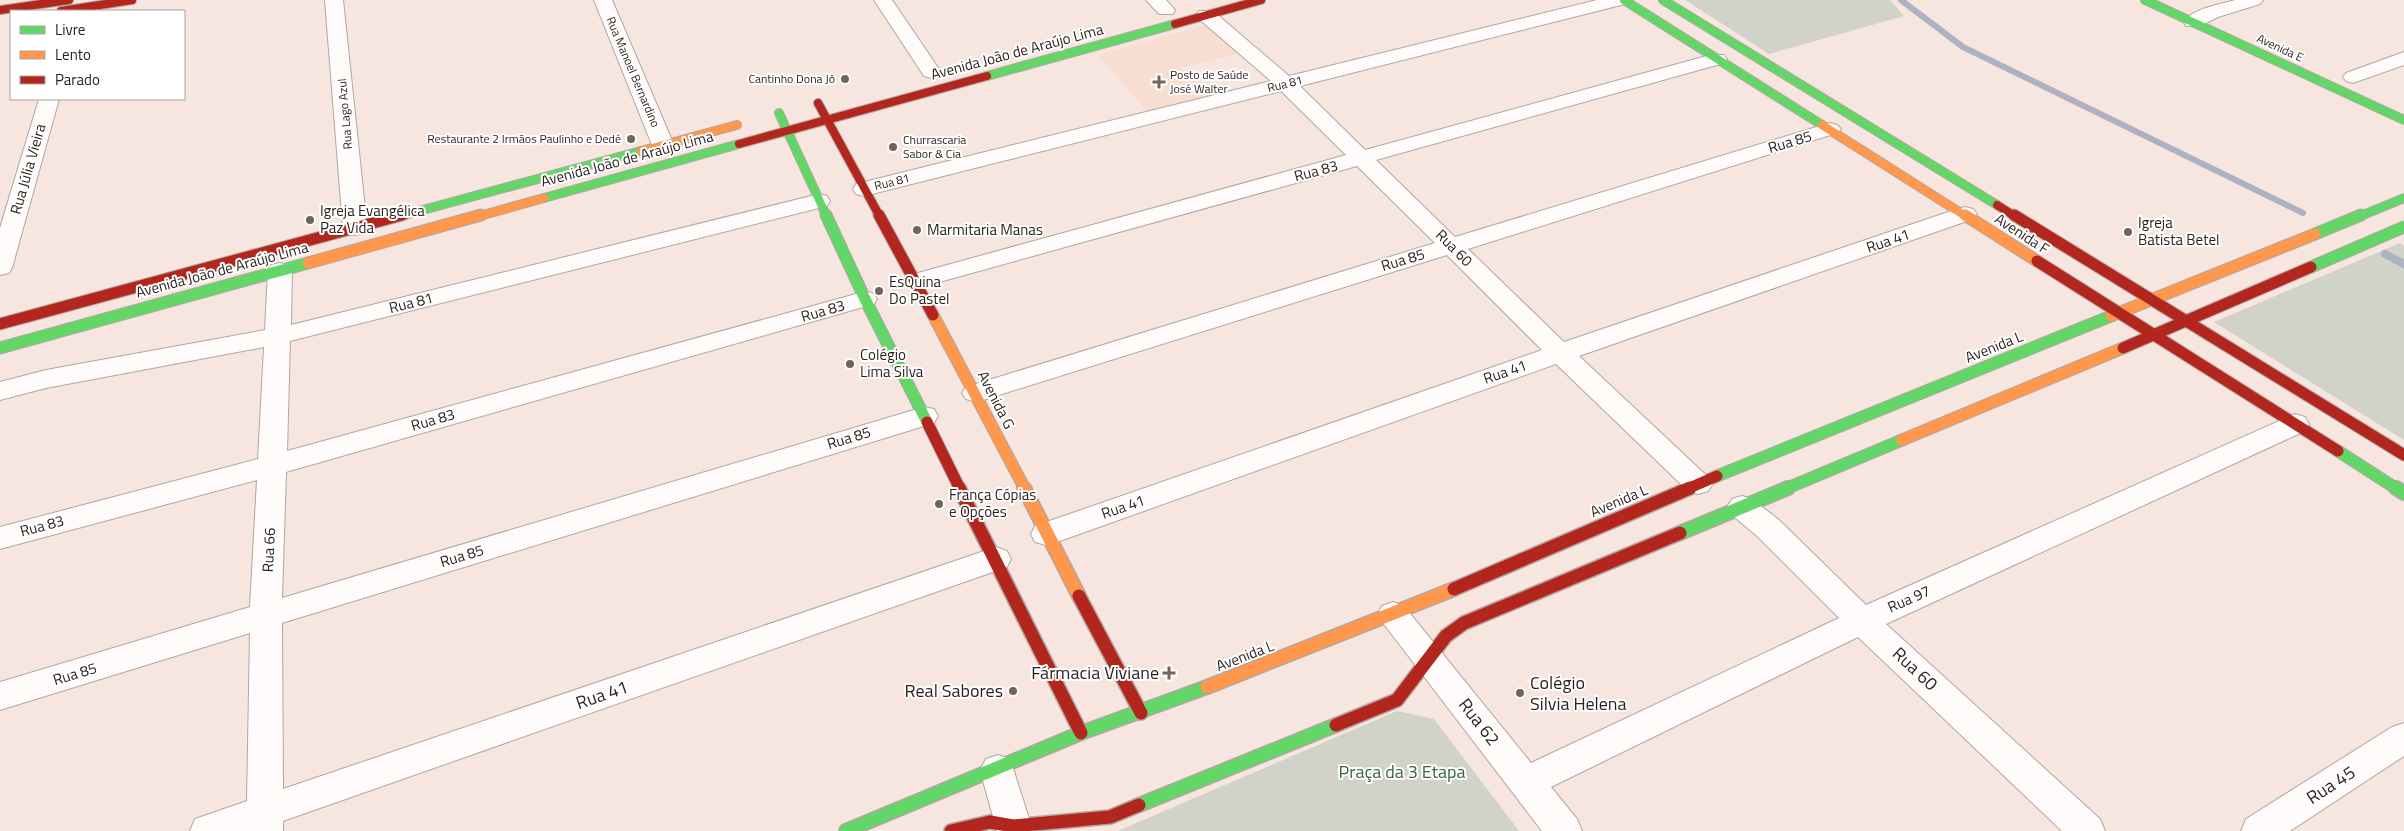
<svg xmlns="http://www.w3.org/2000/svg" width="2404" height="831" font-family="'Titillium Web',sans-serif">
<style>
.built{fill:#f8ddd1}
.green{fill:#d1d2c8}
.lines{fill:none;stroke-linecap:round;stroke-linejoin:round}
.stream-far1{stroke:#acb2c1;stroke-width:6}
.stream{stroke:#acb2c1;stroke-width:8}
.street-casing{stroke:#b2a6a0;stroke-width:2}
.fast-far2-casing{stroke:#b2a6a0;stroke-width:10}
.fast-far1-casing{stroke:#b2a6a0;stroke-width:13}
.fast-casing{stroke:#b2a6a0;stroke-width:16}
.slow-far2-casing{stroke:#b2a6a0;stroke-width:10}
.slow-far1-casing{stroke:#b2a6a0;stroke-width:13}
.slow-casing{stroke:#b2a6a0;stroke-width:16}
.jam-far2-casing{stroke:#b2a6a0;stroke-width:10}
.jam-far1-casing{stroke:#b2a6a0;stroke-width:13}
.jam-casing{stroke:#b2a6a0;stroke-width:16}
.street{fill:#fefbfa;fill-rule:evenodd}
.fast-far2{stroke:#63d668;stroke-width:8}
.fast-far1{stroke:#63d668;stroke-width:11}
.fast{stroke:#63d668;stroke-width:13}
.slow-far2{stroke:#ff974d;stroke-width:8}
.slow-far1{stroke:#ff974d;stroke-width:11}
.slow{stroke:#ff974d;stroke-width:13}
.jam-far2{stroke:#b3261e;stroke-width:8}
.jam-far1{stroke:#b3261e;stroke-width:11}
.jam{stroke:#b3261e;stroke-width:13}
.poi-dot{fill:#70645f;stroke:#fff;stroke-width:2}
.labels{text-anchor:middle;stroke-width:4;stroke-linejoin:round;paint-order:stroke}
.far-street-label{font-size:12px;fill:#281e1a;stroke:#fff}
.far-poi-label{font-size:12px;fill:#281e1a;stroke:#fff;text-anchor:start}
.street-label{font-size:15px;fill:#281e1a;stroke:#fff}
.poi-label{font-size:15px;fill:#281e1a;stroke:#fff;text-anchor:start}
.near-street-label{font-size:18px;fill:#281e1a;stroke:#fff}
.near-poi-label{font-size:18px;fill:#281e1a;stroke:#fff;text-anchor:end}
.near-park-label{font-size:18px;fill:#376344;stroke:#fff}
</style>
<rect width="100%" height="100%" fill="#f6e6df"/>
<path class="built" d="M1202 26 1210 27 1239 54 1181 68 1211 97 1149 113 1098 55Z"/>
<path class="green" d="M1685 0H1890L1904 16 1769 54Z
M2400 243 2404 246V440L2214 322Z
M1397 711 1434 719 1519 831H1118Z"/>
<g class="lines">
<path class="stream-far1" d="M1901 0 1963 47 2303 213"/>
<path class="stream" d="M2385 254 2404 264"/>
<defs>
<path id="street" d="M325 0H343L367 228 363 233 355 235 347 233 343 228Z
M594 0H612L674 145 671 150 663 151 655 150 652 145Z
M874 0H892L941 72 938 76 931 78 924 76Z
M1146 0H1166L1175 10 1173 14H1159Z
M1597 0H1628L1625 4 1300 86 1365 150 1710 55H1724L1727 59 1724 63 1376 160 1455 237 1823 125 1830 123 1837 125 1841 129 1837 133 1468 249 1564 342 1957 209 1965 207 1973 209 1977 214 1973 219 1579 356 1708 477 1713 484 1708 491 1698 494 1688 491 1556 364 1057 542 1046 545 1035 542 1031 534 1035 526 1542 350 1447 255 986 399 976 402 966 399 962 393 966 387 1435 243 1357 166 925 286 916 288 907 286 904 281 907 276 1346 155 1281 91 864 196 856 194 853 189 856 184 1271 81 1199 19 1197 15 1199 11H1213L1289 76Z
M2235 0H2263L2260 4 2218 17 2200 26H2186L2184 22C2193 8 2219 5 2235 0Z
M2404 52V65L2353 83 2346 81 2343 77 2346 73Z
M39 99H59L12 268 9 273 0 275V228Z
M819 194 827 196 830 201 827 206 290 341 287 451 856 294 865 291 874 294 877 299 874 304 286 472 282 598 924 407 934 409 938 416 934 423 282 623 283 789 996 547 1007 551 1011 559 1007 567 283 821V831H190L195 819 247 801 250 633 0 710V682L250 607 257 480 0 549V527L258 459 264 347 46 388 0 400V382L46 370 265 330 268 270 271 265 280 263 289 265 292 270 291 325Z
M2295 414 2305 417 2309 424 2305 431 1886 624 2100 819 2105 831H2062L1858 637 1551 787 1577 819 1582 831H1542L1377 615 1382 606 1393 602 1404 606 1531 763 1839 618 1757 536 1732 515 1727 507 1732 499 1742 496 1752 499 1779 520 1866 605Z
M2404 723V756L2290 831H2241L2246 819 2392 727Z
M998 755 1010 759 1033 831H997L980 770 986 759Z"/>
<path id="fast-far2" d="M1624 0 1822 125
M1663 0 1997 205
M2145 0 2404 120
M987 76 1175 24
M779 113 827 217
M544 198 739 144
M419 211 641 151
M2358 217 2404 198"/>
<path id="fast-far1" d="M826 215 865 299 927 422
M2315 234 2361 215
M2311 267 2404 227
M0 348 308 263
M2338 451 2397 489
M1717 476 2111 316
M1785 489 1902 440"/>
<path id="fast" d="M2396 488 2404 493
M1680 533 1788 488
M1139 805 1336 725
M846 831 1081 733 1207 687"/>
<path id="slow-far2" d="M1822 125 1967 217
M641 151 737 125
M476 217 544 198"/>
<path id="slow-far1" d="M1965 215 2037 261
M308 263 481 215
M933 315 1025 489
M2111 316 2315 234
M1902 440 2123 348"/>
<path id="slow" d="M1024 488 1079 596
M1207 687 1454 589"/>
<path id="jam-far2" d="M0 10 69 0
M61 11 132 0
M1175 24 1261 0
M818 103 880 217
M739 144 987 76
M1997 205 2016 217
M398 217 419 211"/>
<path id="jam-far1" d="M879 215 933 315
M2014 215 2404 455
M2037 261 2338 451
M0 324 402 215
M2123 348 2311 267
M927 422 960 489
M1687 489 1717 476"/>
<path id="jam" d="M959 488 1081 733
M1454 589 1690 488
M1079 596 1141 713
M1336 725 1397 700 1446 636 1464 623 1680 533
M951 831 990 822 1013 826 1110 817 1139 805"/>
</defs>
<use href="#street" class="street-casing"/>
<use href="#fast-far2" class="fast-far2-casing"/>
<use href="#fast-far1" class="fast-far1-casing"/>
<use href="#fast" class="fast-casing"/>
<use href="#slow-far2" class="slow-far2-casing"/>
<use href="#slow-far1" class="slow-far1-casing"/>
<use href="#slow" class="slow-casing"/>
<use href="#jam-far2" class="jam-far2-casing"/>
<use href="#jam-far1" class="jam-far1-casing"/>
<use href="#jam" class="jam-casing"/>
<use href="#street" class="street"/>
<use href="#fast-far2" class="fast-far2"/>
<use href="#fast-far1" class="fast-far1"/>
<use href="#fast" class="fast"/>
<use href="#slow-far2" class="slow-far2"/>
<use href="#slow-far1" class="slow-far1"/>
<use href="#slow" class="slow"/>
<use href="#jam-far2" class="jam-far2"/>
<use href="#jam-far1" class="jam-far1"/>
<use href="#jam" class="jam"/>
</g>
<g class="poi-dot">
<circle cx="845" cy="79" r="5"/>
<path d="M1156.5 74.5h5v5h5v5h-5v5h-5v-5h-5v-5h5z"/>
<circle cx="631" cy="139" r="5"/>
<circle cx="893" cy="147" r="5"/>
<circle cx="310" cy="220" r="5"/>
<circle cx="917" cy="230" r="5"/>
<circle cx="2128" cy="232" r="5"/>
<circle cx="879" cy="291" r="5"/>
<circle cx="850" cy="364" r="5"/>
<circle cx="939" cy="504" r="5"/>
<path d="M1166.5 665.5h5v5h5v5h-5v5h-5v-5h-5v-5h5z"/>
<circle cx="1013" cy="691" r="5"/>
<circle cx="1520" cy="693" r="5"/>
</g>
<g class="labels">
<g class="far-street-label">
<text transform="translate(2280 48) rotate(25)" y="4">Avenida E</text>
<text transform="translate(633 72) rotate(67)" y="4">Rua Manoel Bernardino</text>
<text transform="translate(1285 84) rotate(-14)" y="4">Rua 81</text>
<text transform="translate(345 114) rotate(-95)" y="4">Rua Lago Azul</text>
<text transform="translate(892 182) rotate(-14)" y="4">Rua 81</text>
</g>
<g class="far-poi-label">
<text x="1170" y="79">Posto de Saúde<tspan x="1170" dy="14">José Walter</tspan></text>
<text x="835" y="83" text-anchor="end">Cantinho Dona Jô</text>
<text x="621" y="143" text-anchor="end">Restaurante 2 Irmãos Paulinho e Dedé</text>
<text x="903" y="144">Churrascaria<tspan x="903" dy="14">Sabor &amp; Cia</tspan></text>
</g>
<g class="street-label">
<text transform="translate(1017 52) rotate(-15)" y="5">Avenida João de Araújo Lima</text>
<text transform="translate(1790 142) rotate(-17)" y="5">Rua 85</text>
<text transform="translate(627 159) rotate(-15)" y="5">Avenida João de Araújo Lima</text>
<text transform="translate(28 169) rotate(-74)" y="5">Rua Júlia Vieira</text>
<text transform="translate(1316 171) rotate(-15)" y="5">Rua 83</text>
<text transform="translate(2022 234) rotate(33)" y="5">Avenida F</text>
<text transform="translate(1888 241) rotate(-19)" y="5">Rua 41</text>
<text transform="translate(1454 248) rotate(45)" y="5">Rua 60</text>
<text transform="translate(1403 260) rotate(-17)" y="5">Rua 85</text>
<text transform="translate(222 270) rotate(-15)" y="5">Avenida João de Araújo Lima</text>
<text transform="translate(411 303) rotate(-14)" y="5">Rua 81</text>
<text transform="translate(823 311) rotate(-16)" y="5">Rua 83</text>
<text transform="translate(1994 347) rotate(-22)" y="5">Avenida L</text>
<text transform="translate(1505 372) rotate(-19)" y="5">Rua 41</text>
<text transform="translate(996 400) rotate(63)" y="5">Avenida G</text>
<text transform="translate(433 420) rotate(-16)" y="5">Rua 83</text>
<text transform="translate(849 438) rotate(-17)" y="5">Rua 85</text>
<text transform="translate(1619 501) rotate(-23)" y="5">Avenida L</text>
<text transform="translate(1123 507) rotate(-19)" y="5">Rua 41</text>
<text transform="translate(42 526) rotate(-15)" y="5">Rua 83</text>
<text transform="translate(269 550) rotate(-87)" y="5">Rua 66</text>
<text transform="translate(462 556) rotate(-17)" y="5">Rua 85</text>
<text transform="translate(1909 599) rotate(-24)" y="5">Rua 97</text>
<text transform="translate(1245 656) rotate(-21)" y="5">Avenida L</text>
<text transform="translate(75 674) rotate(-17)" y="5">Rua 85</text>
</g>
<g class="poi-label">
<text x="320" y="216">Igreja Evangélica<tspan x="320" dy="17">Paz Vida</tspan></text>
<text x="2138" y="228">Igreja<tspan x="2138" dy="17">Batista Betel</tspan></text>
<text x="927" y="235">Marmitaria Manas</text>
<text x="889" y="287">EsQuina<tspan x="889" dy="17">Do Pastel</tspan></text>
<text x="860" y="360">Colégio<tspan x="860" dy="17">Lima Silva</tspan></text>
<text x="949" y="500">França Cópias<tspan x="949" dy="17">e Opções</tspan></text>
</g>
<g class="near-street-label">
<text transform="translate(1915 669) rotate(43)" y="6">Rua 60</text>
<text transform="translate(602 695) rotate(-19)" y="6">Rua 41</text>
<text transform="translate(1479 722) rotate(52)" y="6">Rua 62</text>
<text transform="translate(2331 785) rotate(-33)" y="6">Rua 45</text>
</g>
<g class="near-poi-label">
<text x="1159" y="679">Fármacia Viviane</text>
<text x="1530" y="689" text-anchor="start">Colégio<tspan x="1530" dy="21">Silvia Helena</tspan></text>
<text x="1003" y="697">Real Sabores</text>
</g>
<g class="near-park-label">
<text x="1402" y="778">Praça da 3 Etapa</text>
</g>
</g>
<rect x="10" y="10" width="175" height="90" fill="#ffffff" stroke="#a9a5a3"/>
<rect x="20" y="26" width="25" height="8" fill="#63d668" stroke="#a9a5a3"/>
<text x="55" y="35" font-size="15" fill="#281e1a">Livre</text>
<rect x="20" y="51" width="25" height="8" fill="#ff974d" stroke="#a9a5a3"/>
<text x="55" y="60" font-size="15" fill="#281e1a">Lento</text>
<rect x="20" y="76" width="25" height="8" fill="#b3261e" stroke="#a9a5a3"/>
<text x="55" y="85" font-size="15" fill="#281e1a">Parado</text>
</svg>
